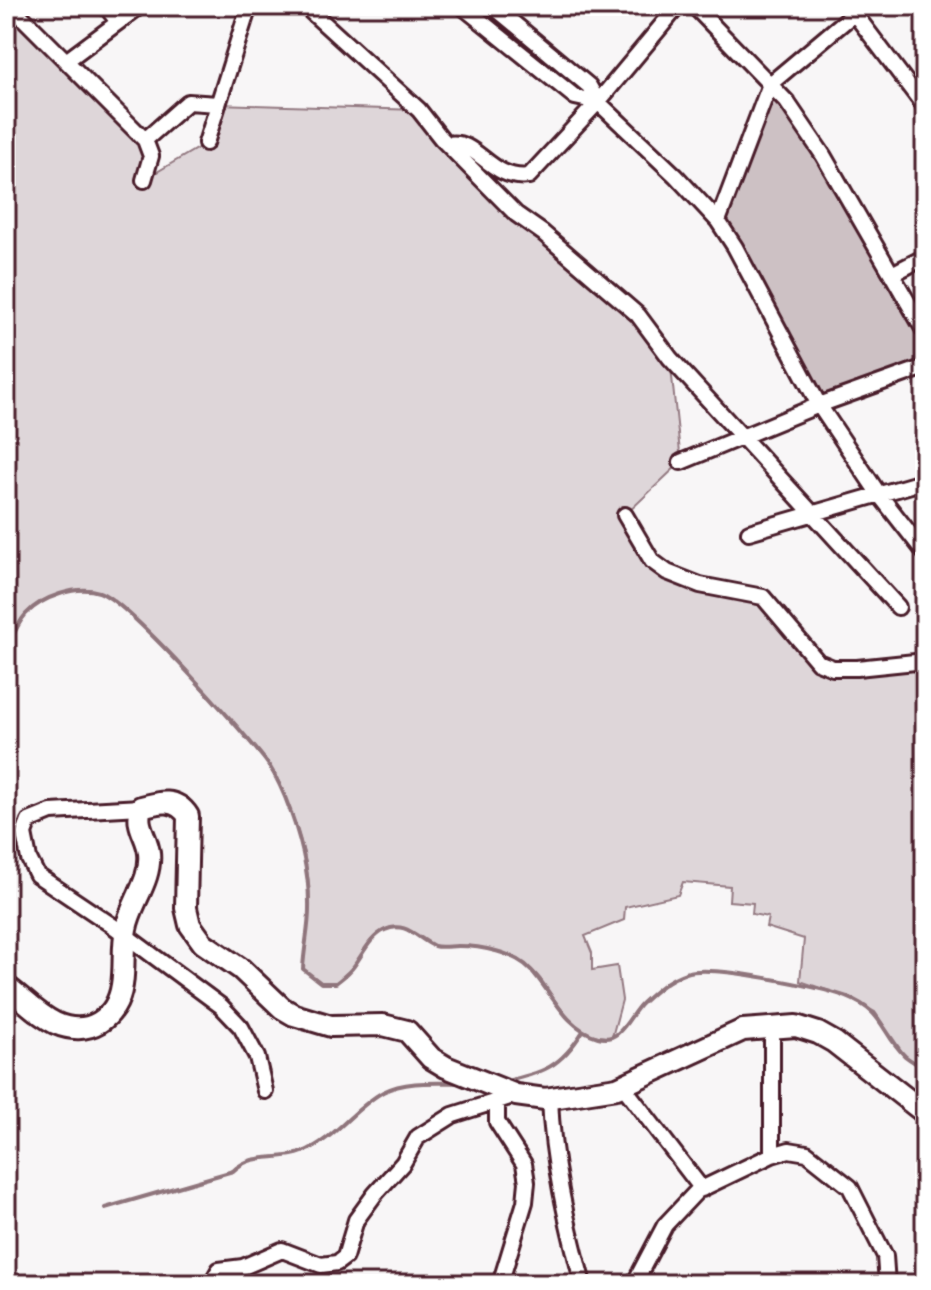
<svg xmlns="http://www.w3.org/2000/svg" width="931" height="1290" font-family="'Shantell Sans',sans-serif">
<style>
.green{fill:#ded6d9;stroke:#947a82;stroke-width:2}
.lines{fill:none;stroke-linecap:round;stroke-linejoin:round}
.stream{stroke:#8f747b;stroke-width:4}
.building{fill:#cdc1c4;stroke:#4a1f2b;stroke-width:2}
.street-casing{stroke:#4a1f2b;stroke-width:20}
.secondary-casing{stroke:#4a1f2b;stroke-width:26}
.street{stroke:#fff;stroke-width:14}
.secondary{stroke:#fff;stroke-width:20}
</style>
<rect width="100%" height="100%" fill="#f8f6f7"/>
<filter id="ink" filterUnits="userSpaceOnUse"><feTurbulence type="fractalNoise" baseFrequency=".0125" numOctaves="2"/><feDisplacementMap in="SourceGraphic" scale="16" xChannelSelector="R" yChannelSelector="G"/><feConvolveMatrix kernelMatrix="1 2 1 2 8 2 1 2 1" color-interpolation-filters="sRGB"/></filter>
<g filter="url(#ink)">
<path class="green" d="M6 6 145 140V179L206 143 218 104 419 110 441 138 638 315 670 358 681 462 625 515 667 572 751 593 818 662 925 661V1069L905 1056 875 1012 847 997 800 981 804 939 766 927 768 917 752 914 753 903 729 901 730 886 683 882 678 895 625 907 624 920 585 936 592 953V970L617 966 622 1000 612 1037C562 1040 556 985 526 965 507 953 484 946 461 946 453 946 444 948 436 946 420 943 408 921 386 929 371 935 363 953 354 966 349 972 342 977 336 983H321L303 969C304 950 307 933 309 915 313 876 300 833 285 797 280 785 273 770 265 760 242 730 127 601 99 592 76 585 42 597 26 614 17 624 12 638 6 651Z"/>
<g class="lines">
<path class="stream" d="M6 651C12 638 17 624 26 614 42 597 76 585 99 592 127 601 242 730 265 760 273 770 280 785 285 797 299 832 310 871 309 909 309 929 304 948 303 969L321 983H336C342 978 349 973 354 966 363 954 370 937 385 930 405 920 418 939 434 946 440 948 451 946 458 946 480 946 515 952 531 970 552 993 565 1028 598 1037 621 1044 629 1015 642 1003 656 990 668 979 686 973 711 964 820 987 847 997 885 1012 880 1032 905 1056 911 1061 919 1065 925 1069
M503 1082C544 1072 560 1068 583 1031
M105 1208 233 1171C253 1151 278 1162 303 1152 334 1140 354 1108 383 1092 406 1080 437 1083 463 1083"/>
</g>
<path class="building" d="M770 84 925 328V367L819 405 718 221Z"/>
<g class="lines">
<defs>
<path id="street" d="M11 6 145 140 151 156 144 180
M106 6 118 22
M305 6 419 110 441 138 516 214 543 233 638 315 670 358 898 607
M462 6 575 97 598 102
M493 6 589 86 598 102 676 176 718 221 735 247 819 405 878 493 925 553
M694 6 787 102 823 155 925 332
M851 9 925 107
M66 61 140 6
M145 140 188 102 218 104
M206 143 249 6
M448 144C477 138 490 181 529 176L598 102 678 6
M718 221 770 84 863 6
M892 274 925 257
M681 462 819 405 925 367
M625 515 652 561 667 572 700 585 763 597 818 662 833 668H857L925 661
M749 532 925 481
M141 807 51 812 29 821 24 834 29 859 37 875 113 926 221 1006 241 1027 257 1057 265 1091
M772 1026V1155
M623 1086 702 1189
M550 1098C552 1161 567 1224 583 1284
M497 1101V1122L524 1164 527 1182 525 1202 500 1284
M211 1284 219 1270 243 1267 282 1250 321 1265 337 1263 345 1257 356 1220 375 1194 403 1163 418 1137 453 1115 516 1095
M634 1284 665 1225 697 1191 772 1155 789 1150 807 1153 850 1187 885 1256 887 1284"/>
<path id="secondary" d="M6 986C23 998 36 1014 55 1023 88 1038 117 1019 122 985 125 967 122 947 126 929 130 904 152 880 149 853 147 835 135 827 141 807 159 802 176 797 188 816L186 908 190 925 203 943 241 969 282 1008 294 1015 331 1026 383 1025 407 1031 431 1058 446 1067 516 1095 545 1099 617 1088 743 1030 796 1026 818 1033 834 1042 925 1113"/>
</defs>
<use href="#street" class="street-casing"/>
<use href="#secondary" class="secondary-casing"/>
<use href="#street" class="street"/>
<use href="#secondary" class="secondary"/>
</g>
</g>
<rect width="931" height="1290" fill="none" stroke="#fff" stroke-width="32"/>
<rect x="16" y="16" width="899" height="1258" fill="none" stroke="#4a1f2b" stroke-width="3" filter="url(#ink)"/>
</svg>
